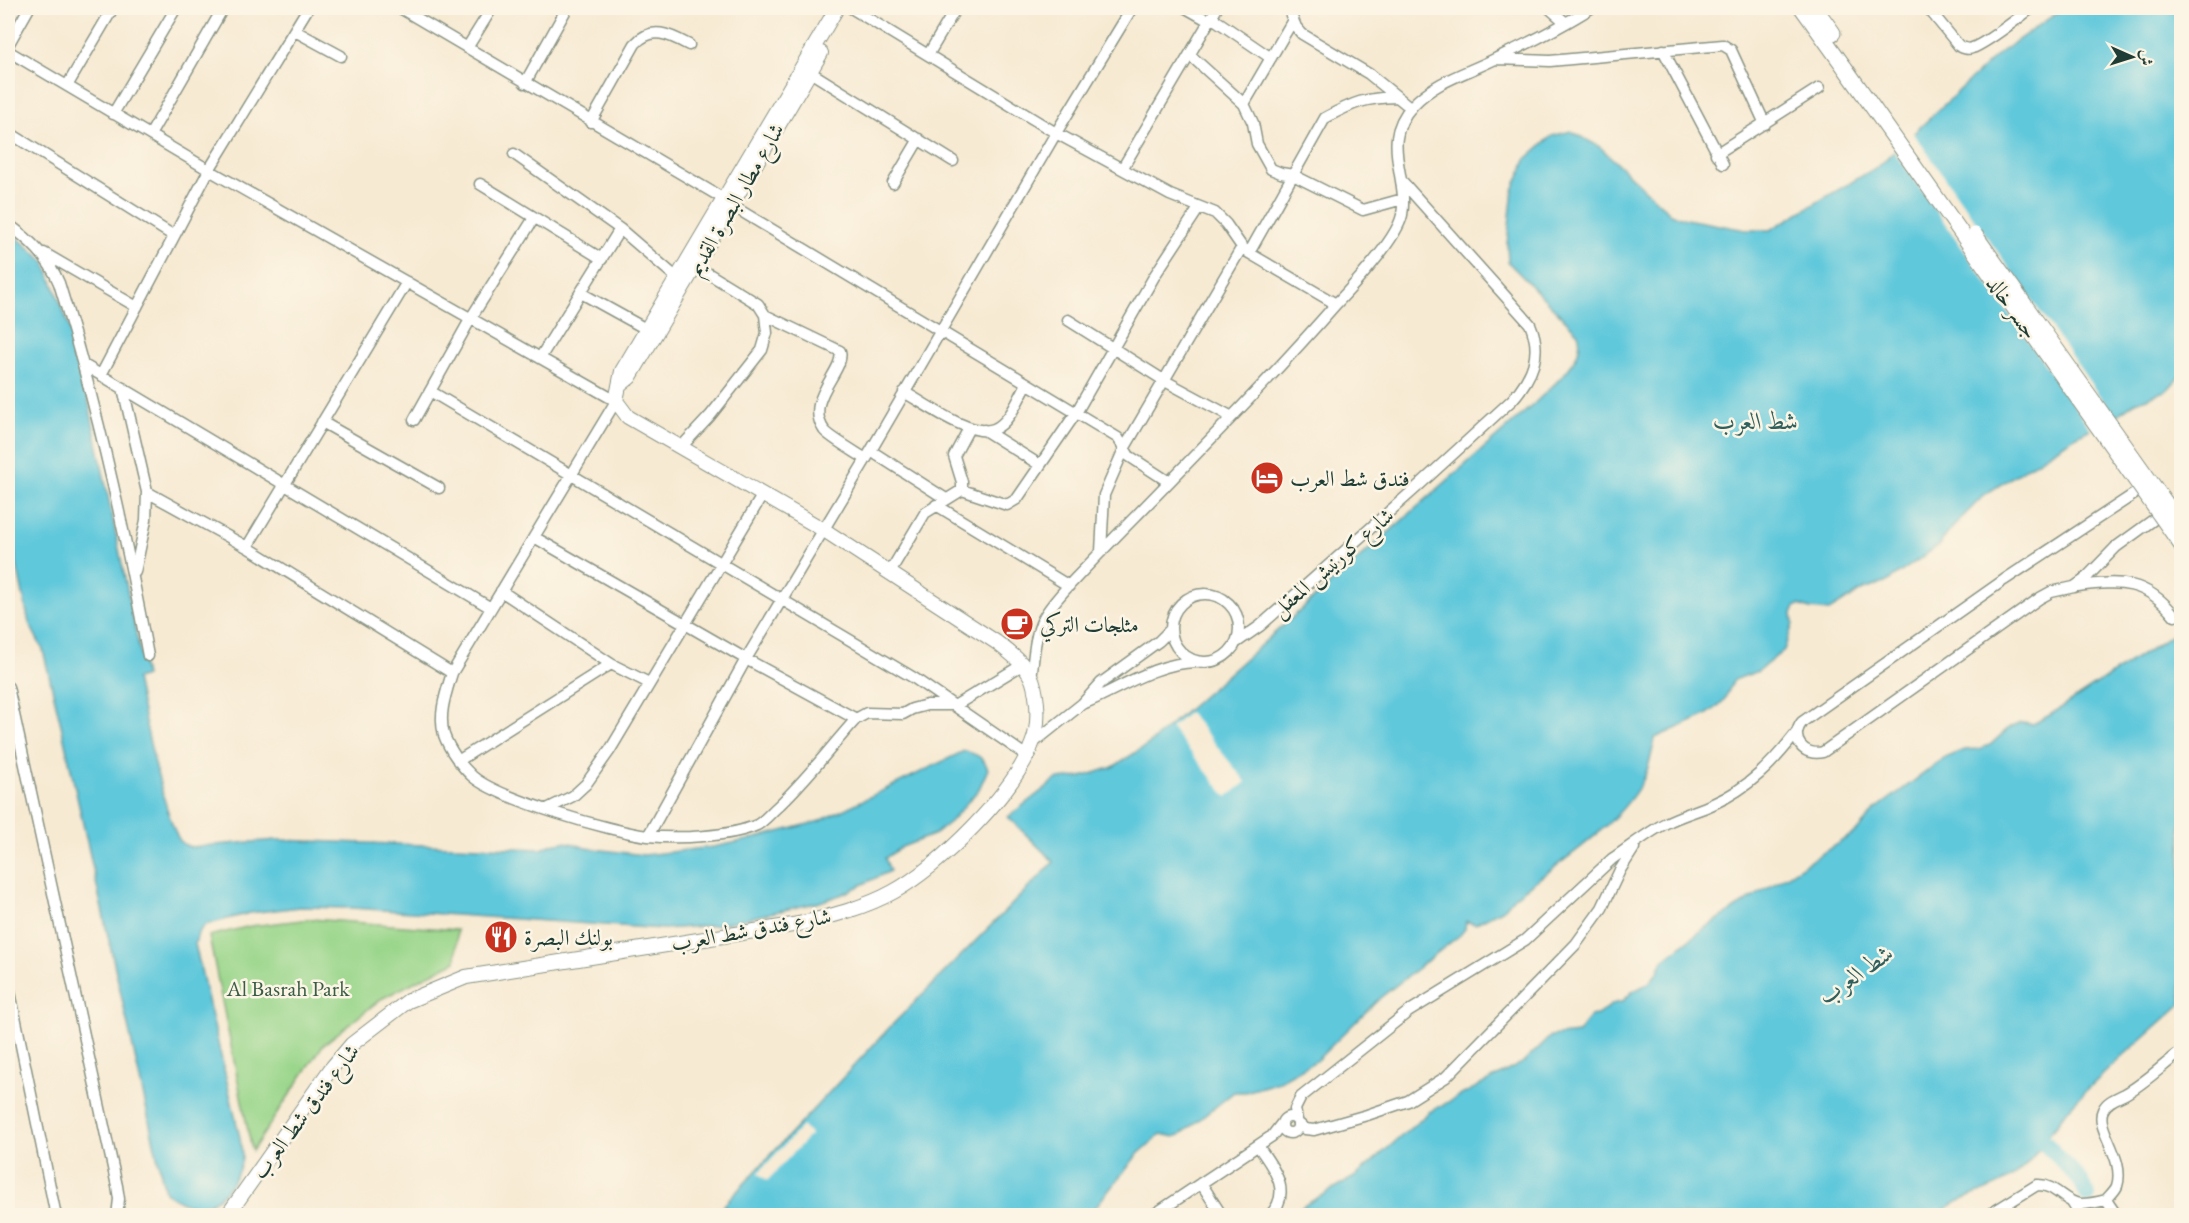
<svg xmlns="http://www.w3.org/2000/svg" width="2189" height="1223" font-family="'EB Garamond',Amiri,serif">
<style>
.green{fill:#9ad68b;stroke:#5c8a60;stroke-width:1.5}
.water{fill:#5fc8db;stroke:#3f8288;stroke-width:1.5}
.pier{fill:#f7ead3}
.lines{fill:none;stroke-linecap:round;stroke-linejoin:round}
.river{stroke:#5fc8db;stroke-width:16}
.minor-casing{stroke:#8b9484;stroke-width:13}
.major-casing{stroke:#8b9484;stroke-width:16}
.highway-casing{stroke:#8b9484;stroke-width:17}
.minor{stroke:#fff;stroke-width:10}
.major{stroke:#fff;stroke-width:14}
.highway{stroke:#fff;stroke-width:15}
.highway-bridge-casing{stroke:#8b9484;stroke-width:17;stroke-linecap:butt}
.highway-bridge{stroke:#fff;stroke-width:15}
.labels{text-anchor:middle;stroke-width:5;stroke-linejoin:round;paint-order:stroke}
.street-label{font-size:22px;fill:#1f3d34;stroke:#fcf5e5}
.poi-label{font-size:22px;fill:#1f3d34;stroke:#fcf5e5;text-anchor:start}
.park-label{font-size:22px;fill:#385c45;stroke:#fcf5e5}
.water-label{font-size:24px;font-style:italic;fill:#2f605e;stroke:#fcf5e5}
</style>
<rect width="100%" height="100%" fill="#fcf5e5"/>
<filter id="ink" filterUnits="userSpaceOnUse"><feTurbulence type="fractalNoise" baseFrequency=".0167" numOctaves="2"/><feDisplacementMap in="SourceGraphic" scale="12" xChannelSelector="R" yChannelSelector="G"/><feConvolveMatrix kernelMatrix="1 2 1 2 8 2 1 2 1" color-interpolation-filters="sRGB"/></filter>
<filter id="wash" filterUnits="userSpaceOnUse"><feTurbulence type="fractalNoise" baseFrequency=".008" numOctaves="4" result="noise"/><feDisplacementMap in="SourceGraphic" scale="24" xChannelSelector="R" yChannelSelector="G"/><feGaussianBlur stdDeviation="1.35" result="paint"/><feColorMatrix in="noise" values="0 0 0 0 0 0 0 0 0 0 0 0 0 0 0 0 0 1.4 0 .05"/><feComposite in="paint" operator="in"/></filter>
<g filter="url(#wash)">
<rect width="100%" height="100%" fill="#f7ead3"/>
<path class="green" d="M311 919 457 930 456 961 381 999 323 1045 252 1151 209 936 251 926Z"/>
<path class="water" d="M2064 8H2181L2182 374 2167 390 2136 402 2117 415 2073 438 1984 495 1952 528 1938 546 1885 583 1863 590 1829 611 1810 609 1799 605 1795 607 1792 613 1793 624 1784 650 1758 671 1734 680 1724 700 1716 708 1706 715 1655 738C1652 753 1649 769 1642 782 1615 829 1556 865 1514 897L1505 908 1475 924 1466 921 1465 929 1460 935 1380 998 1316 1061 1276 1083 1245 1092H1234L1180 1135 1174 1137 1161 1134 1138 1154 1089 1215 714 1216 891 1026 1054 862 1008 817 1057 779 1082 777 1113 767 1149 744 1535 403C1551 386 1588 360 1578 333L1508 262 1507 244 1513 190 1527 158 1552 136 1571 131 1600 147 1671 214 1686 219 1746 230H1770L1879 166 1999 53Z
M11 232 45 262 78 350 145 676 136 679C142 707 166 828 182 843 184 845 188 846 191 847L277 840 542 849 552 844 564 842 575 844 586 848 644 855 713 847 748 840 820 821 964 751C977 754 983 757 988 769L979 789 951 821 935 834 902 847 885 858 890 871 843 894 820 902 717 925 664 929 352 908 300 907 250 913 205 925 198 933 195 944 240 1138C241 1145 242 1151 242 1158 239 1179 216 1211 191 1205 182 1203 173 1197 165 1192L61 725 43 650 29 623 8 523V234Z
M2181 629V1004C2145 1037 2107 1068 2073 1104 2052 1127 2039 1155 2015 1175 1991 1193 1962 1194 1938 1215H1295L1303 1206 1356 1176 1429 1112 1524 1062 1551 1036 1578 1033 1590 1016 1597 1015 1613 1004 1623 1001 1632 992 1649 983 1658 972 1663 960 1706 927 1856 832 1876 809 1945 758 1965 750 1978 749 1990 745 2010 727 2020 723 2033 724 2050 715Z"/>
<path class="pier" d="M1912 131 2116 419 2092 431 1893 150Z
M1189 712 1246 782 1227 797 1171 728Z
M802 1126 811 1134 767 1181 758 1173Z"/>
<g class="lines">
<path class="river" d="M2045 1143 2081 1181 2088 1196"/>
</g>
</g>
<g filter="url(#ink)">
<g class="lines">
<defs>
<path id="minor" d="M400 8 724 199
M851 8 1056 133 1170 195 1215 213 1226 224 1242 247 1249 253 1336 304
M1186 8 1209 21
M1288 8 1296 27 1302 34 1369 74 1411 108
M1549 8 1566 23
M1928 8 1959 46C1963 48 1967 50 1972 48 1986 44 2019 17 2032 8
M1211 17 1271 58
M295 31 341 56
M8 45 29 8
M467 48 492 8
M1663 50 1723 164
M8 51 209 170 616 401 452 673C446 693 438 714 444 735 449 749 461 766 472 776 498 799 613 832 648 836 677 839 730 837 757 825 763 822 769 815 774 810 804 783 829 749 856 719L867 713 903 714 912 709 927 705H956L1022 665
M928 55 956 8
M1190 55 1244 104 1253 123 1257 144 1271 169 1281 173 1293 175 1363 210 1403 199
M1496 59 1550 61 1723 45 1731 50 1765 124
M810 72 953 161
M525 83 567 8
M67 86 113 8
M1244 104 1293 20
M113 114 176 8
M591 122 635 44C652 25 670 35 689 45
M8 132 174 236
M150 135 223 8
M514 154 620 229 677 278
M1716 154 1819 88
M1122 169 1217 8
M893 183 919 139
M480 184 602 259
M731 205 1118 438 1129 456 1169 482
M8 224C30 240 48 257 59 283 97 405 125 530 148 656
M44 253 137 307
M1249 253 1325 118C1354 102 1365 98 1397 97
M581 293 646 329
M765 315 840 351C846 371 803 399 824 430 829 437 857 453 866 459
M1068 320 1165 381 1232 417
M540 358 620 229
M84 365 491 608
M101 375 209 170 308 8
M123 388 147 492 146 520 135 572
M430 391 914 678 1027 756
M904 392C924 403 971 438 994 429 1010 423 1019 397 1027 384
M414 420 471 318 534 218
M322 422 439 488
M984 430 1040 465
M682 446 710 416 762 350 767 333 765 315 758 304 696 266
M871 451 946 499
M2142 489 2004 580 1802 722C1789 739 1804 757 1823 752L2040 598 2051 592 2074 587 2084 580 2116 547 2182 499
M962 490V482L954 456 969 428
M147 492 247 547 452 673
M936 505 1069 586
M534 537 746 659 856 719
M247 547 407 282
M1101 552 1104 495 1124 449 1242 247
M890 572 925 513 962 490 1007 505 1017 499 1076 413 1155 275 1199 208
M2078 586C2120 581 2146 579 2175 616
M501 591 611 664 649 683
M1171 628a34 34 0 1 1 68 0a34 34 0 1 1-68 0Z
M1237 642 1260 626 1417 487 1512 400C1532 377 1543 354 1530 324L1401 180
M1031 678C1034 658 1034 637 1043 619 1051 604 1064 591 1075 579 1095 558 1115 537 1136 516 1204 446 1272 377 1336 304 1354 285 1397 239 1402 215 1409 175 1379 142 1413 105 1437 80 1468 73 1497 58 1529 43 1561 27 1591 8
M8 687 117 1186 119 1199 117 1216
M1085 703C1121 688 1155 663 1196 662
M1033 743 1082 704 1101 683 1159 641 1171 629
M458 761 611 664
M547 809 573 796 586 784 610 750 763 494
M648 836 746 659 866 459 1056 133 1132 8
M8 982 56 1216
M1282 1125a8 8 0 1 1 16 0a8 8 0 1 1-16 0Z
M1297 1120 1295 1109 1301 1097 1408 1012 1525 940 1612 859C1630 847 1647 833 1666 823 1681 815 1698 811 1713 804 1749 788 1773 763 1797 732
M1298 1123 1305 1129 1314 1130 1367 1115 1408 1101 1446 1077 1576 944 1602 908 1620 870 1634 848
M1258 1146C1273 1167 1294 1193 1269 1216
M1201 1183 1222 1216
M2106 1200 2117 1216
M2071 1201 2081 1216
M1152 1216 1272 1136 1282 1123
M1987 1216 2037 1185C2056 1184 2064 1203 2081 1204 2089 1204 2098 1202 2106 1200 2109 1196 2115 1191 2117 1186 2126 1158 2094 1128 2103 1110 2107 1101 2117 1098 2125 1094 2145 1083 2163 1065 2182 1051"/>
<path id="major" d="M619 386 630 377 821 53
M227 1216 330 1070 352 1044 408 1001 466 977 799 924C831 916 864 908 893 892 939 867 1014 793 1032 744 1037 732 1038 717 1037 704 1036 695 1035 685 1031 677 1023 662 1009 652 996 642L824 530 628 417 616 401 622 371 837 8"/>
<path id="highway" d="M1802 8 1845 68
M1815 8 1833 33"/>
</defs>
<use href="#minor" class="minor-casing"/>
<use href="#major" class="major-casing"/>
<use href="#highway" class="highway-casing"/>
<use href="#minor" class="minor"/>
<use href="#major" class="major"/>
<use href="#highway" class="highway"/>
<defs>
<path id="highway-bridge" d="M1845 68 2182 546
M1975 235 2182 526"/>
</defs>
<use href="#highway-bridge" class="highway-bridge-casing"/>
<use href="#highway-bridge" class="highway-bridge"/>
</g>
</g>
<defs>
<symbol id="hotel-disc" viewBox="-11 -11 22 22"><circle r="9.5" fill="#c8321e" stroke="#fcf5e5"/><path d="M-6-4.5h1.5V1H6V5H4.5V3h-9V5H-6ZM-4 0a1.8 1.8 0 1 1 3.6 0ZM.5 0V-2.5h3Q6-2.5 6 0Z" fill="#fff"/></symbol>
<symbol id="cafe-disc" viewBox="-11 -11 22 22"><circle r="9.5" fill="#c8321e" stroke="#fcf5e5"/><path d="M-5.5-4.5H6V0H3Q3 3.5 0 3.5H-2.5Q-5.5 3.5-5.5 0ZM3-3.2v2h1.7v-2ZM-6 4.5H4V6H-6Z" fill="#fff"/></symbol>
<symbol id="restaurant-disc" viewBox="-11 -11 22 22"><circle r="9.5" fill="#c8321e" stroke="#fcf5e5"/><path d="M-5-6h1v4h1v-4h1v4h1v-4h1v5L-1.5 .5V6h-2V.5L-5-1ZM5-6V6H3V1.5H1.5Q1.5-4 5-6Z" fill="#fff"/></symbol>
</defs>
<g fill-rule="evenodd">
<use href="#hotel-disc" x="1248" y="459" width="38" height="38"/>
<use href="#cafe-disc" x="998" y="605" width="38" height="38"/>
<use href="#restaurant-disc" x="482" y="918" width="38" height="38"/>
</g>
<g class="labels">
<g class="street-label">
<text transform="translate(735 199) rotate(-60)" y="8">شارع مطار البصرة القديم</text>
<text transform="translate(2013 307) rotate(55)" y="8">جسر خالد</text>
<text transform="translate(1332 562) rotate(-41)" y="8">شارع كورنيش المعقل</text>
<text transform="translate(751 929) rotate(-10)" y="8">شارع فندق شط العرب</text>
<text transform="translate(305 1111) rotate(-53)" y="8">شارع فندق شط العرب</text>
</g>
<g class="poi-label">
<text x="1290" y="486">فندق شط العرب</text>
<text x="1040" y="632">مثلجات التركي</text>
<text x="524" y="945">بولنك البصرة</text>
</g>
<g class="park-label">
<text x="288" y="996">Al Basrah Park</text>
</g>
<g class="water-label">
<text x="1756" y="429">شط العرب</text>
<text transform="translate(1856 974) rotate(-35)" y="8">شط العرب</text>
</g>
</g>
<rect width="2189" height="1223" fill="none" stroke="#fcf5e5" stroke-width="30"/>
<g transform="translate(2132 57) rotate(93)" stroke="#fcf5e5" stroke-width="4.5" paint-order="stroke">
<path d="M0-4.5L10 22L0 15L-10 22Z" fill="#1f3d34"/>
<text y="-9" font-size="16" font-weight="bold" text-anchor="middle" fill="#1f3d34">ش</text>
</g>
</svg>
